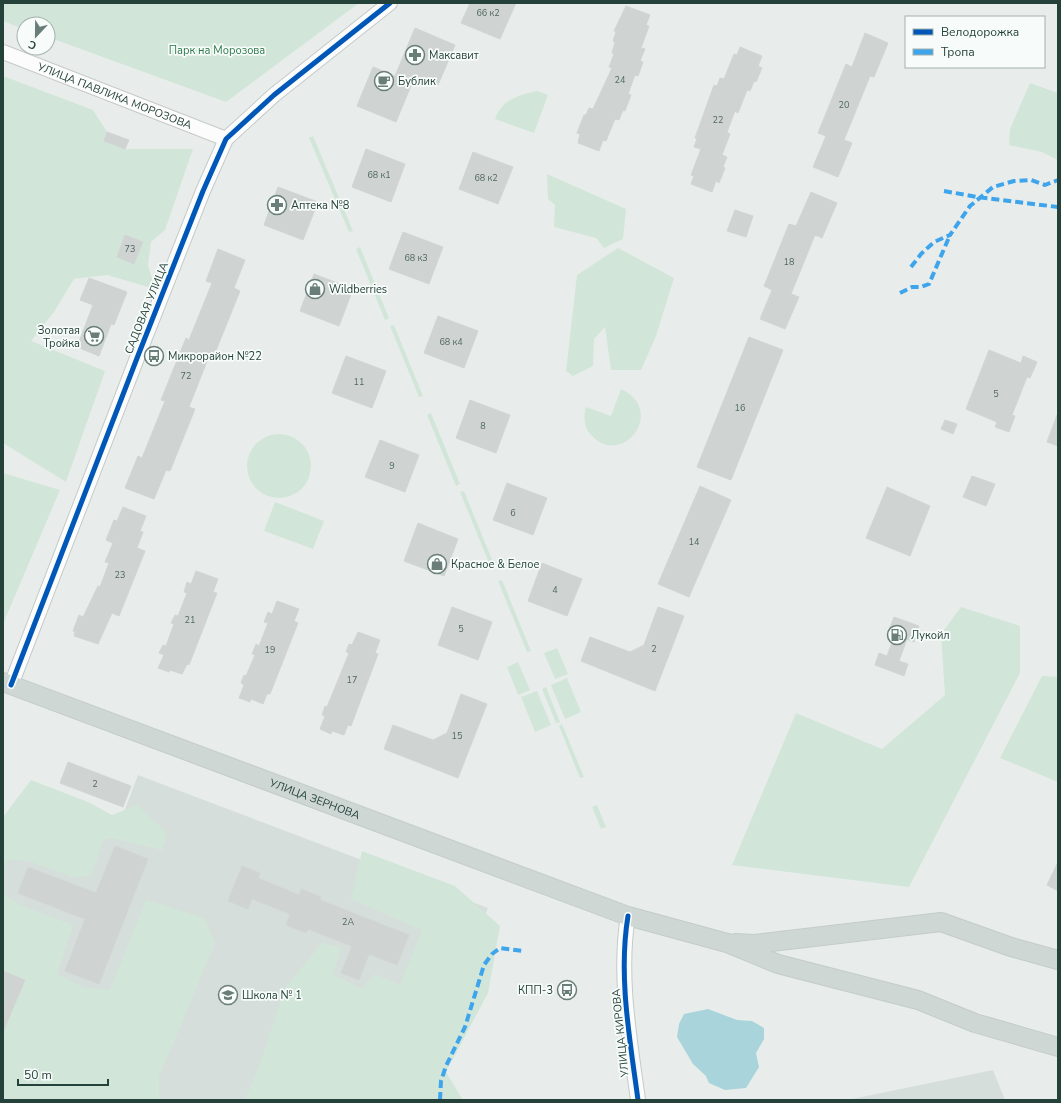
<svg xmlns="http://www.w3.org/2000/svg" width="1061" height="1103" font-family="'Nunito Sans',sans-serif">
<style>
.built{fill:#d6dedb}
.green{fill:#d1e6d8}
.water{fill:#a9d4db}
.building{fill:#cfd4d2;stroke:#d1d6d4}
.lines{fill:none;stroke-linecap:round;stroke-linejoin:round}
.minor-casing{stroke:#c5cac8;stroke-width:16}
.major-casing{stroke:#c3ccc9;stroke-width:20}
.minor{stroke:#fcfcfc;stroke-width:14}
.major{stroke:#cfd7d5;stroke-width:18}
.quiet{stroke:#3ea4ec;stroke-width:4;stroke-dasharray:8 4;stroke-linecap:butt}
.cycleway-casing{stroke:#f7fbf9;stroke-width:8}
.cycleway{stroke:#0057b8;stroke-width:5}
.labels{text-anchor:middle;stroke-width:3.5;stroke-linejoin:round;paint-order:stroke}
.number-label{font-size:9px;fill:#506761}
.park-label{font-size:11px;fill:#2d7a4b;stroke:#f7fbf9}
.poi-label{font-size:11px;fill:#24423a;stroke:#f7fbf9;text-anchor:start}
.street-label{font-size:11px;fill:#24423a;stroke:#f7fbf9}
</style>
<rect width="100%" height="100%" fill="#e8edeb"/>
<path class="built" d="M138 775 488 908 412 1100H48L3 1083V858L116 833Z
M993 1070 1005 1100H851L852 1099Z"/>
<path class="green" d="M3 3H359L226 102 48 37V24H24V29L3 21Z
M3 76 93 110 107 132 104 141 125 149H193L165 230 151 242 148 265 155 289 107 275 74 279 54 312 31 341 105 371 66 482 3 443Z
M1030 83 1058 93V160L1042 152 1009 145 1010 129Z
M537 91 548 95 534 133 495 119C502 99 519 95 537 91Z
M313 136 353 231 349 232 309 138Z
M547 174 626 209 623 239 604 248 596 238 554 227 555 205 548 199Z
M360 247 389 318 385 320 356 249Z
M618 248 674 278 656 336 641 370H611L605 327 594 339 593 366 573 376 566 371 577 275Z
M394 325 423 396 419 397 390 326Z
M621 389C667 410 623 468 592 436 584 428 583 418 586 407L611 416Z
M431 413 460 484 456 486 427 415Z
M247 466a32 32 0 1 1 64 0a32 32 0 1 1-64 0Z
M3 473 60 490 3 624Z
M464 491 493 562 489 563 460 492Z
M275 502 324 521 313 549 264 531Z
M502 580 531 651 527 652 498 581Z
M961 607 1020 626V673L909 887 732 865 796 713 882 749 945 695 941 634Z
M557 648 568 674 555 679 544 653Z
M518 662 530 690 518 695 507 667Z
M1042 676 1058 677V782L1000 758Z
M567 678 581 712 565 719 551 685Z
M546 687 560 722 556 723 542 689Z
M537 691 551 725 535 732 521 697Z
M562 724 584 777 580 778 559 726Z
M31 780 88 802 112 815 137 805 167 833 162 850 112 838 103 840 91 876 73 877 29 861 7 860 3 870V817Z
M597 805 606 827 601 829 592 807Z
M362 851 455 886 500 926 488 993 446 1072 463 1100H245L264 1053 284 989 322 943 341 948 333 975 362 989 375 974 400 985 422 930 351 899Z
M3 894 22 906 73 925 57 974 85 988 110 990 146 900 204 918 215 943 159 1077V1100H3Z"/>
<path class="water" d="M708 1009 737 1020 752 1021 764 1028V1039L756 1053 759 1067 746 1088 725 1090 709 1083 706 1076 693 1064 677 1037 679 1024 684 1014Z"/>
<path class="building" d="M470 3H516L500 39 461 23Z
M626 6 650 15 646 25 649 26 641 48 645 49 640 61 643 62 638 76 635 75 628 94 631 95 625 111 623 110 619 120 615 119 606 141 603 140 599 151 578 143 580 134 577 133 584 115H586L589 108 593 109 612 68 609 67 614 54 612 53 615 42 613 41 616 32 614 31Z
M415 28 455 45 438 85 415 76 396 122 357 106 373 67 395 76Z
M865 33 888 43 874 77 870 76 844 140 852 143 838 177 813 167 826 136 818 133 846 64 852 67Z
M740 47 762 56 758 66 762 68 756 82 754 81 750 91 747 90 738 113 735 111 727 132 730 134 722 155 727 157 723 167 725 168 719 183 716 181 712 192 691 184 694 176 691 175 701 149 694 147 697 139 695 138 714 85 717 86 720 78 724 79 734 54 737 55Z
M107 132 129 140 125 149 104 141Z
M366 149 405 164 391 202 352 187Z
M473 152 513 167 498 204 459 189Z
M278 187 318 202 303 240 264 225Z
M811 192 837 203 822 238 815 235 791 294 799 297 785 329 760 319 772 290 764 286 789 224 796 226Z
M735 210 753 216 746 237 727 231Z
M403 232 443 247 429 284 389 269Z
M125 235 143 242 134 264 117 257Z
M218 249 245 260 234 288 240 291 215 353 211 351 189 407 195 409 170 471 166 470 154 499 125 488 138 456 142 458 165 401 161 400 186 338 189 340 212 283 206 281Z
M314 274 353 289 339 326 300 311Z
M89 278 127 292 114 325 111 324 99 356 77 347 93 305 80 300Z
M438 316 478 331 464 368 424 353Z
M749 337 783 350 731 480 697 467Z
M989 350 1021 363 1023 356 1037 362 1030 378 1027 377 1012 415 1015 416 1009 432 995 427 997 422 966 409Z
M346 356 386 371 372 408 332 393Z
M470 400 510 415 496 453 456 438Z
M1057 415H1058V446L1047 442Z
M945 420 957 424 953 434 941 429Z
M380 440 419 455 405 492 365 477Z
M972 476 995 484 986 506 963 497Z
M507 483 547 498 533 535 493 520Z
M700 486 731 500 689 597 658 584Z
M887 487 930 506 910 556 866 538Z
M123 507 146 516 140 531 143 532 137 548 145 551 119 616 112 613 98 644 74 636 75 632 73 631 79 615 83 617 98 586 100 587 109 563 105 562 113 543 106 540 114 520 117 521Z
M418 523 458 539 444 576 404 561Z
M542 563 582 579 567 616 528 601Z
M196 571 218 579 213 592 217 593 189 665 187 664 182 674 170 670 169 672 158 668 164 655 159 653 163 645 166 646 174 624 171 623 175 615 178 616 187 593 184 592 187 582 191 584Z
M277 601 299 609 294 621 298 623 270 694H267L263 704 251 699 250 702 239 698 244 685 241 683 244 675 246 676 255 655 252 654 256 644 259 646 268 623 264 622 268 612 272 614Z
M452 607 492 622 478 660 438 645Z
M658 607 684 616 655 691 581 661 590 637 630 652 644 645Z
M894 617 919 626 914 642 907 639 899 661 908 664 904 676 875 665 879 653 887 656 895 634 888 632Z
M358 632 380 640 375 653 378 654 351 726 348 725 344 735 332 731 331 734 320 729 325 716 322 715 325 706 327 707 349 653 346 652 349 644 352 645Z
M461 694 487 704 458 778 384 749 393 725 433 740 447 733Z
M68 762 131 786 123 807 60 783Z
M115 846 148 859 99 984 65 971 85 919 18 893 28 867 96 893Z
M1058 862V891L1047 885Z
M242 866 260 873 258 878 299 895 301 889 321 897 320 900 409 935 397 965 369 954 359 980 341 973 352 946 308 929 306 933 286 925 290 914 252 899 248 909 228 901Z
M3 971 25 980 3 1032Z"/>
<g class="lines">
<defs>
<g id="minor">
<path id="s1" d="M3 52 226 139"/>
<path d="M11 685 139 353 203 191 226 139 274 95 390 3"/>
<path d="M628 916C618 976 630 1040 638 1100"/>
</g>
<g id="major">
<path id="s2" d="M3 682 628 916 727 943 778 964 918 1000 975 1023 1058 1047"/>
<path d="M735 943 755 944 941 922 1011 947 1058 960"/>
</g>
</defs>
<use href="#minor" class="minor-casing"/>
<use href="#major" class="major-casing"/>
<use href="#minor" class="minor"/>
<use href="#major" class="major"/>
<path class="quiet" d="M944 191 977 197 1058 207
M911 267 921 254 934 242 950 235 970 206 993 187 1014 181 1031 180 1045 185 1058 180
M900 293 912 287H921L929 284 950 235
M440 1100 441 1081 446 1066 465 1027 484 965 492 954 500 948 524 951"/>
<defs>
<path id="cycleway" d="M11 685 139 353 203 191 226 139 274 95 390 3
M628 916C618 976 630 1040 638 1100"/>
</defs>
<use href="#cycleway" class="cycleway-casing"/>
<use href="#cycleway" class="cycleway"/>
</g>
<defs>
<symbol id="pharmacy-ring" viewBox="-11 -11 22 22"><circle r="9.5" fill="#f7fbf9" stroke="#697e78" stroke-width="1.5"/><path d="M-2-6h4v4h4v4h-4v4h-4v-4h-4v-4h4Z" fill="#697e78"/></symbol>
<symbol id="cafe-ring" viewBox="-11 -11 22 22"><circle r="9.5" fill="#f7fbf9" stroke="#697e78" stroke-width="1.5"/><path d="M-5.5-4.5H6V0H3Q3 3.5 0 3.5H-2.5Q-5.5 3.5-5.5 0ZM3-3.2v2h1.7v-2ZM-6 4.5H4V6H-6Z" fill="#697e78"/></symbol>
<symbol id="shop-ring" viewBox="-11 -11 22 22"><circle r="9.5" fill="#f7fbf9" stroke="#697e78" stroke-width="1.5"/><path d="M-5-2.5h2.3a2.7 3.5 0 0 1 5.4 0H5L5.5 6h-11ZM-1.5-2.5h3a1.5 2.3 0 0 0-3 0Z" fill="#697e78"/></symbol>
<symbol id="supermarket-ring" viewBox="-11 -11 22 22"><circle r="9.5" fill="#f7fbf9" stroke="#697e78" stroke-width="1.5"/><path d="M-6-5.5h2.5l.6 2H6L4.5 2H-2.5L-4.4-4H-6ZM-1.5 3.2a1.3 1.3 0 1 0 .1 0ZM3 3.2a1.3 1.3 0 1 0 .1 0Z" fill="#697e78"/></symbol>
<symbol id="bus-ring" viewBox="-11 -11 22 22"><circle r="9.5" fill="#f7fbf9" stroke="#697e78" stroke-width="1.5"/><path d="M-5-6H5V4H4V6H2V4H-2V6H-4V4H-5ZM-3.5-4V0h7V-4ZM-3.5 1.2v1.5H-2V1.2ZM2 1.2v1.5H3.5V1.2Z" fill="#697e78"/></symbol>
<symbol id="fuel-ring" viewBox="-11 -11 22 22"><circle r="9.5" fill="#f7fbf9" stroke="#697e78" stroke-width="1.5"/><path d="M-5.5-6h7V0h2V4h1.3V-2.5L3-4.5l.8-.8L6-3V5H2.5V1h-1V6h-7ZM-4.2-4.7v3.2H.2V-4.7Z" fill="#697e78"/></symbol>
<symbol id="school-ring" viewBox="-11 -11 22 22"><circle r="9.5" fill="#f7fbf9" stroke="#697e78" stroke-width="1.5"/><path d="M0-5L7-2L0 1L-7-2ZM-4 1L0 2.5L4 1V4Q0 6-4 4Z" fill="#697e78"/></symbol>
</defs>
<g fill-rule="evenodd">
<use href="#pharmacy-ring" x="404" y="44" width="22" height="22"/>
<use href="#cafe-ring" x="373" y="70" width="22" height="22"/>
<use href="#pharmacy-ring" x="266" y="194" width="22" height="22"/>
<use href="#shop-ring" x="304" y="278" width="22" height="22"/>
<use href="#supermarket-ring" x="83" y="325" width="22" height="22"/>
<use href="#bus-ring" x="143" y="345" width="22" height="22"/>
<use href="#shop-ring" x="426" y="553" width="22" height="22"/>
<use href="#fuel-ring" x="886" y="624" width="22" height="22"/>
<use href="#bus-ring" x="556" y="979" width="22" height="22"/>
<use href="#school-ring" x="217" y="984" width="22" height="22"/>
</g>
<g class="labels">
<g class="number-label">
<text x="488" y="16">66 к2</text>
<text x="620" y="83">24</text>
<text x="844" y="108">20</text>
<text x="718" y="123">22</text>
<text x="379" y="178">68 к1</text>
<text x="486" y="181">68 к2</text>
<text x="130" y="252">73</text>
<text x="416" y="261">68 к3</text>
<text x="789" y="265">18</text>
<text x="451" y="345">68 к4</text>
<text x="186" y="379">72</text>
<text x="359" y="385">11</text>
<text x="996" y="397">5</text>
<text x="740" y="411">16</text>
<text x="483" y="429">8</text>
<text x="392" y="469">9</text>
<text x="513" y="516">6</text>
<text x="694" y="545">14</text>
<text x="120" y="578">23</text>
<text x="555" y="593">4</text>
<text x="190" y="623">21</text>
<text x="461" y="632">5</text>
<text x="654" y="652">2</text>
<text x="270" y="653">19</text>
<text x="352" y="683">17</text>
<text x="457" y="739">15</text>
<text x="95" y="787">2</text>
<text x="348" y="925">2А</text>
</g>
<g class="park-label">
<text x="217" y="54">Парк на Морозова</text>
</g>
<g class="poi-label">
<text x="429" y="59">Максавит</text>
<text x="398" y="85">Бублик</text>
<text x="291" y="209">Аптека №8</text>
<text x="329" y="293">Wildberries</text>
<text x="80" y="334" text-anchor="end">Золотая<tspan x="80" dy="13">Тройка</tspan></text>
<text x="168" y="360">Микрорайон №22</text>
<text x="451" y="568">Красное &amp; Белое</text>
<text x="911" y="639">Лукойл</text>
<text x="553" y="994" text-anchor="end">КПП-3</text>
<text x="242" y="999">Школа № 1</text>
</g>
<g class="street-label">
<text dy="4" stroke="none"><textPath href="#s1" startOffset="120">УЛИЦА ПАВЛИКА МОРОЗОВА</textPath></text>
<text transform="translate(146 308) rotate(-68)" y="4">САДОВАЯ УЛИЦА</text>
<text dy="4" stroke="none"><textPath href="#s2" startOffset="333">УЛИЦА ЗЕРНОВА</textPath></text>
<text transform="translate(620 1033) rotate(-96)" y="4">УЛИЦА КИРОВА</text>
</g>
</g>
<rect width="1061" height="1103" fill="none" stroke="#24423a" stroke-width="8"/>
<rect x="905" y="16" width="140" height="52" fill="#f7fbf9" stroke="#a3b1ad"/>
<rect x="913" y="29" width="20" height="6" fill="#0057b8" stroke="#a3b1ad"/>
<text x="941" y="36" font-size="12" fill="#24423a">Велодорожка</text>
<rect x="913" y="49" width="20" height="6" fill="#3ea4ec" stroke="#a3b1ad"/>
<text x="941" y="56" font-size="12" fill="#24423a">Тропа</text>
<g transform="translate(36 36) rotate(202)"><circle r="19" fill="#f7fbf9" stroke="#a3b1ad"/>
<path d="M0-3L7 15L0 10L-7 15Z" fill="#697e78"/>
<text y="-6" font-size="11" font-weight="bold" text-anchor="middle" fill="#24423a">С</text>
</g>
<path d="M18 1079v6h90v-6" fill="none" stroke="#24423a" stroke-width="2"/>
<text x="24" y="1079" font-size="12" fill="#24423a" stroke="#f7fbf9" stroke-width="3" paint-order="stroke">50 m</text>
</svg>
